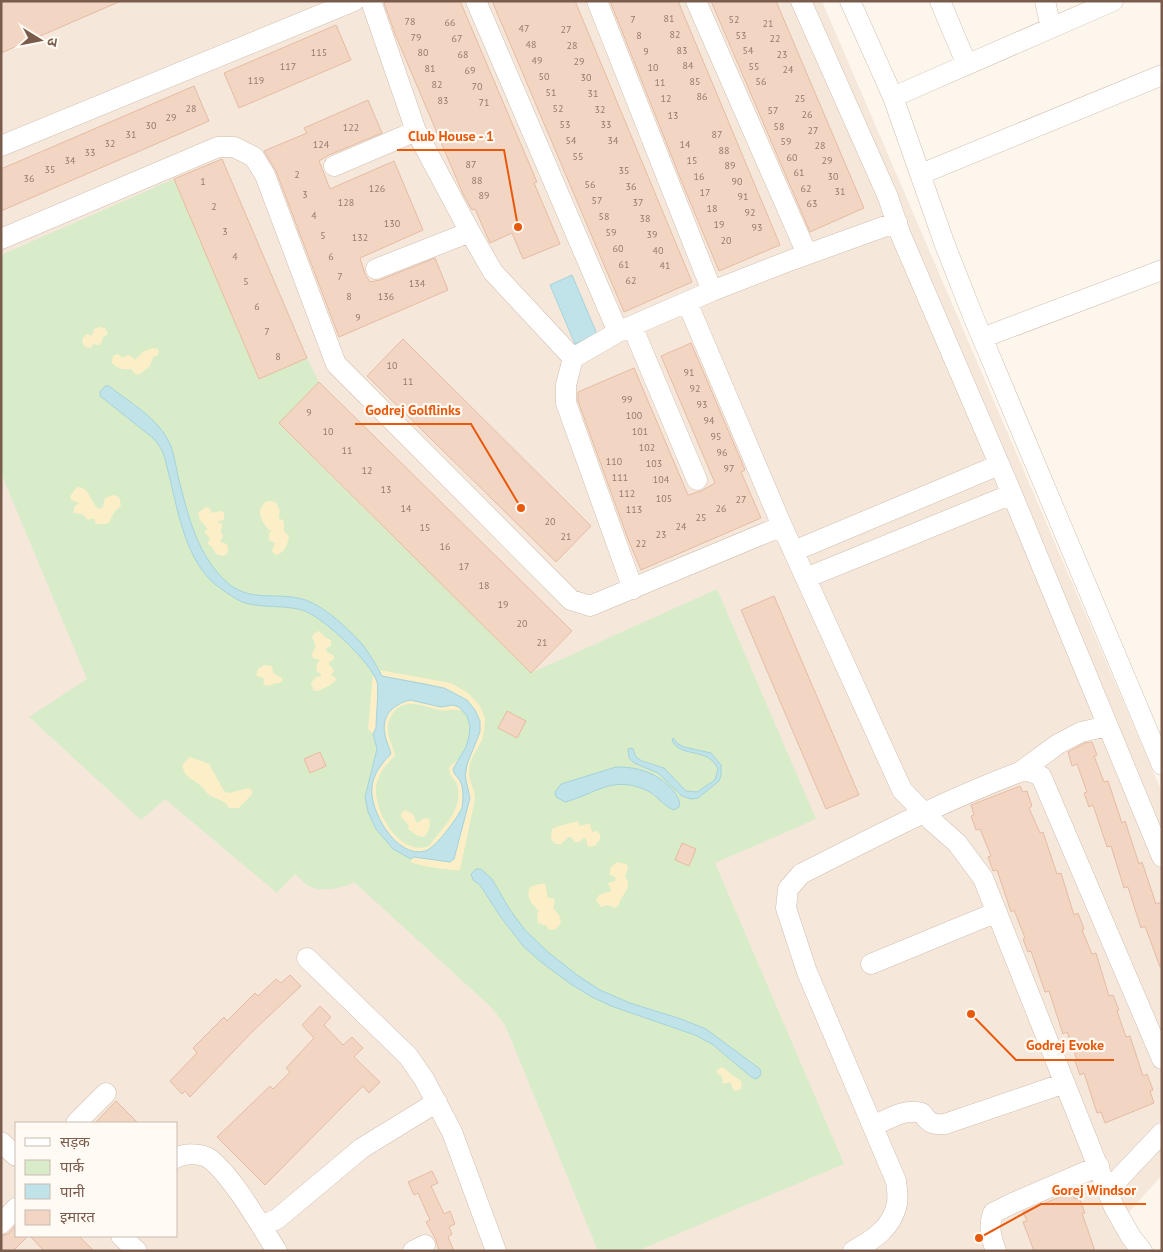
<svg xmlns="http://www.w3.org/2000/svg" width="1163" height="1252" font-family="'PT Sans','Noto Sans Devanagari',sans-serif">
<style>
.residential{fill:#f5e8da;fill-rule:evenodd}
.green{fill:#d8ecc9}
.sand{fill:#fcefc7}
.water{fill:#bfe3e8;stroke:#a5d3da;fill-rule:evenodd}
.building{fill:#f3d5c3;stroke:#e6bba3}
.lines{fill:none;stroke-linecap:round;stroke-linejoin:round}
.street-casing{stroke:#d1beb0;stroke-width:21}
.street{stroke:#fff;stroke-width:20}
.labels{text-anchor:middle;stroke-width:4.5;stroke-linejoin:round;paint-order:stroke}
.number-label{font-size:10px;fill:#987a6a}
.leader{fill:none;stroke:#e8590c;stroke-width:2}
.callout-dot{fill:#e8590c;stroke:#fffaf3;stroke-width:2}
.callout-label{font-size:14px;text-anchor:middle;font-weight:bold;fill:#e8590c;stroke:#fffaf3;stroke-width:4.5;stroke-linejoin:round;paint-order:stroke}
</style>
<rect width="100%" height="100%" fill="#fdf6ec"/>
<path class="residential" d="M1 1H822L1162 792V1175L1120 1222 1151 1251H1ZM16 1123H176V1236H16Z"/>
<path class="green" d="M174 179 259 379 307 358 319 382 279 424 531 673 717 589 816 819 715 863 844 1164 637 1251H598L505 1025 491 1007 354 882C341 889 320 893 307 885 303 882 299 877 295 874L277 893 165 799 141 820 29 717 87 679 1 473V255Z"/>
<path class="sand" d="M99 327 105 328 108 334 103 337 101 344 98 345 93 344 92 347 88 348 84 346 82 341 84 336 87 334 92 336 94 329Z
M153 348 158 349 159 352 157 356 153 357 150 366 140 374 136 375 131 369C123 370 118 369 112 363L113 356 118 354 123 358 126 356 130 355 135 360 144 351Z
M78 487C90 488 90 502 99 509L103 507 105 498 113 495 119 497 121 505C120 507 117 509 115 511 108 521 114 525 96 524L94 518 88 520 82 514 74 513V507L79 503 72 500 70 497 74 490Z
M270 501 275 502C282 512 279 509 279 519L283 520C286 530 280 528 289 536 287 546 285 553 275 555L272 551 275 543 269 540V533L272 531C267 529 266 527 263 522 259 513 258 511 265 502Z
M206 507 209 508 212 513 220 511 224 513V520L218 521V523H222L221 532 223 536 220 542 227 544 228 550 227 554 223 556 216 554 212 547 208 544V541H210V539L204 531 208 529 200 520 198 513Z
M319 631 326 638 331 640V646L326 648V651L334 656V659L329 662V665L331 666 334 671 331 675 336 678V680C332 685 323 689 317 691L313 690 311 683 316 677 321 676V674L316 671 317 664 320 660 313 658 312 654 316 646 312 637 315 633Z
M265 665 272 666 273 673 282 678V682L266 686 263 683 265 679 256 675 258 669Z
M379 670 451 683 468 693 480 706 485 718 484 731 482 740 471 760 469 772 470 780 474 791 475 799 460 870C452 871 418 866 411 862V859L414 857 450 862 467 784C463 766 474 752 478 736 485 713 464 694 443 688 424 681 402 680 382 676Z
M373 675 378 682 376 728 373 734 368 729Z
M409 700 441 707 453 705 459 707 462 711C452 708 447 712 439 710 430 708 421 704 412 704 396 703 386 718 388 733 389 741 394 748 395 756 386 764 377 775 376 788 374 813 401 857 429 846 442 828 462 811 458 788 457 779 449 778 449 767L459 759 453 769V772L461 782 463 799 462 808C457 818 436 848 425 851 397 860 370 811 372 788 373 775 383 760 390 750 381 726 381 708 409 700Z
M190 757 209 764 224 791 229 793 248 788 252 790V794L239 808H229C225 800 220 801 213 797 207 795 205 789 201 786 191 777 186 780 182 765Z
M405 810 413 814 417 823 424 818 429 819C431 826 429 831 424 837L418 836 408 829 409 826 401 817V813Z
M578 821 580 826 587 824H590L592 832 597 831 600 834V839L595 846 588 847 586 839 584 838 579 842H575L571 837H568L561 844H555L551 839 552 829C557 826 571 823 578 821Z
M617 862 626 864 628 868 625 877C631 885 627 890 622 897 619 902 620 905 615 908L608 905 601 907 596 901 599 895 611 891 608 883 615 881 616 878 609 874 611 867Z
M540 884H545C547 889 546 893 548 898H553L555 902 553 908 559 915 561 921C559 927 557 930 549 930L547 926 538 923 537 913 540 912C533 905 525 898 530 887Z
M722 1067C727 1070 729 1073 733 1076 740 1080 743 1080 741 1089L734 1091 730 1082 723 1084 722 1076 717 1073V1070Z"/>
<path class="water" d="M572 275 597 334 575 344 550 285Z
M105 386H109C129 402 156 417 168 440 174 451 175 463 178 476 188 515 197 557 229 584 251 602 277 592 302 599 322 604 349 629 362 644 370 654 376 665 382 676L444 688 467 700 475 710 480 721V732L467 764 465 776 470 798 454 859 450 862 414 857 411 859 393 849 376 829 368 812 365 797 377 749 373 734 376 728C376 718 379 688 377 682 372 663 321 615 302 610 284 605 263 608 245 603 236 600 224 591 216 585 187 562 178 513 170 479 165 461 166 452 153 438L100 396V392ZM410 700 441 707 453 705 459 707 467 716 470 726 469 736 466 747 453 769C454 776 459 777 461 783 464 790 463 800 462 808 457 818 436 848 425 851 397 859 369 811 372 787 373 774 382 763 391 754 390 748 386 742 385 735 381 716 392 705 410 700Z
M673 738 678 744 684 747 711 753 721 765V776L719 781 698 798 691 799 682 796 658 773 634 763 629 758 628 749 631 748 633 749 636 757 642 761 664 768 686 791 697 792 715 780 718 769C708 746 680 759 672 740Z
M616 767C627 767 637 768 647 772 659 776 683 794 679 807L674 810C663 806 657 795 646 790 611 775 596 794 565 802L556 797 555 792 561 784Z
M476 869H481L492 879 510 910 525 930 548 952 577 975 600 990 630 1003 681 1019 706 1029 760 1069 761 1074 759 1077 755 1079 750 1076 712 1044 695 1035 611 1006 592 997 572 985 541 962 523 946 500 916 480 885 473 880 471 874Z"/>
<path class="building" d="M1 1H121L1 53Z
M389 1H460L537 182 534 183 560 244 523 259 512 233 490 243 475 209 472 210 463 194 395 34 384 3Z
M492 1H575L692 282 624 312Z
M610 1H678L780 245 719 271 683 185Z
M711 1H776L864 208 810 232Z
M336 25 351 60 239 108 224 73Z
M194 86 209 121 1 211V169Z
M368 100 382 133 329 155 319 161 330 189 394 161 423 230 360 258 365 274 370 282 380 280 435 258 448 290 339 337 276 171 264 151 307 133 304 128Z
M222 159 307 358 259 379 174 179Z
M403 339 591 526 556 562 367 376Z
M691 343 745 470 741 472 761 518 641 570 628 539 578 401V392L634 368 688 495 701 491 715 483 661 356Z
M319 382 572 631 531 673 279 423Z
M774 596 859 795 826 809 741 610Z
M507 711 526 721 517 738 498 728Z
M1092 742 1097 755 1094 756 1104 782 1108 781 1122 823 1125 821 1139 864 1142 862 1156 904 1162 902V967H1160L1145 926 1141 928 1128 887 1124 888 1111 846 1107 847 1093 805 1089 807 1084 793 1087 792 1077 764 1072 766 1068 752 1085 743Z
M320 752 326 766 310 773 304 759Z
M1020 786 1023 792 1027 791 1032 806 1029 808 1040 833 1043 832 1057 874 1061 873 1074 915 1078 913 1084 929 1082 930 1092 954 1096 953 1109 996 1113 995 1119 1010 1117 1011 1126 1037 1130 1036 1143 1076 1147 1074 1153 1090 1150 1091 1154 1103 1105 1123 1101 1112 1097 1113 1084 1073 1080 1075 1075 1061 1077 1060 1067 1032 1063 1034 1049 991 1045 992 1031 951 1028 952 1023 939 1025 938 1014 910 1011 912 997 870 993 871 988 857 991 856 980 829 976 830 971 816 974 815 971 805Z
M682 843 696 849 689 866 675 860Z
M290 975 301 986 253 1031 190 1097 185 1091 182 1094 170 1081 197 1053 193 1048 224 1017 227 1021 255 993 258 996 276 979 281 983Z
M320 1006 331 1017 324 1025 343 1045 352 1037 363 1048 354 1057 380 1082 369 1093 363 1086 265 1185 217 1137 270 1086 273 1089 290 1072 286 1068 314 1038 302 1025Z
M116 1101 138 1123H95Z
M432 1171 438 1183 431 1186 444 1214 450 1211 455 1224 449 1227 452 1234 448 1237 454 1251H439L436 1240 426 1222 430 1220 418 1193 414 1195 408 1182Z
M1072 1192 1075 1199 1079 1197 1085 1213H1082L1095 1251H1034L1023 1222 1027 1221 1023 1212Z
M16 1225V1236H28L13 1251H1V1236L8 1234Z
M30 1236H79L94 1251H44Z"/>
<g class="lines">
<defs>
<path id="street" d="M371 1 416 131 470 232 493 272 573 358
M476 1 618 332
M597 1 712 291
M696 1 807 254
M801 1 888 197 900 233 1012 494 1162 857
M850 1 893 97 945 245 973 316 1162 765
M940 1 967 65
M1045 1 1051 28
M893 97 1113 1
M1 146 354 1
M334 166 416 131
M921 174 1162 75
M1 239 218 147H234L254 157 265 175 336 364 571 600 590 606 782 526
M376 269 470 232
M687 302 782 526 902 790 932 821 957 843 983 878 1114 1207 1131 1237 1142 1251
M632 326 697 480
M982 338 1162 270
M794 551 999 465
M806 578 1012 494
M633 589 566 403V385L573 358 618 332 712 291 789 261 897 222
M1020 772 1058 744 1081 732 1108 726
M307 958 408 1056 424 1079 452 1132 496 1251
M871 964 997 912
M76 1123 106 1093
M873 1126C889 1119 905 1108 922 1113 929 1123 932 1125 945 1124L1065 1083
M1 1142 16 1156
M176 1158C185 1153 202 1153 210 1159 233 1177 260 1225 277 1251
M1108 1190 1162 1133
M1 1224 16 1208
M261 1226 277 1219 362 1148 437 1102
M121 1236 137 1251
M413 1251 425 1245
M853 1251C873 1240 892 1228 897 1204 898 1197 897 1188 896 1181L807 972 786 908 788 889 801 874C874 837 947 799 1025 770L1041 776 1162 1059
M996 1251C991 1237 988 1228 993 1213L1013 1203 1099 1166"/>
</defs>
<use href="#street" class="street-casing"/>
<use href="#street" class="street"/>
</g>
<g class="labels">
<g class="number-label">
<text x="669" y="22">81</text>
<text x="633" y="23">7</text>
<text x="734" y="23">52</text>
<text x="410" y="25">78</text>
<text x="450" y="26">66</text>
<text x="768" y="27">21</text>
<text x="524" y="32">47</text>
<text x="566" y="33">27</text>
<text x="675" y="38">82</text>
<text x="639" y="39">8</text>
<text x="741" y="39">53</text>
<text x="416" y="41">79</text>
<text x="457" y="42">67</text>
<text x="775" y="42">22</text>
<text x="531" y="48">48</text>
<text x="572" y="49">28</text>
<text x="682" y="54">83</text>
<text x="748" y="54">54</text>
<text x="646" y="55">9</text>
<text x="319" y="56">115</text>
<text x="423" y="56">80</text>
<text x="463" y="58">68</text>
<text x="782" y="58">23</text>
<text x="537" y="64">49</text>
<text x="579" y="65">29</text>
<text x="688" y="69">84</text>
<text x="288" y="70">117</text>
<text x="754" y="70">55</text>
<text x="653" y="71">10</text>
<text x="430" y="72">81</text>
<text x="788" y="73">24</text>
<text x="470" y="74">69</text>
<text x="544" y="80">50</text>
<text x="586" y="81">30</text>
<text x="256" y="84">119</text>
<text x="695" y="85">85</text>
<text x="761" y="85">56</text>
<text x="660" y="86">11</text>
<text x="437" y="88">82</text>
<text x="477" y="90">70</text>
<text x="551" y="96">51</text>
<text x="593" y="97">31</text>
<text x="702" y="100">86</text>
<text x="666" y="102">12</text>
<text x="800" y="102">25</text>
<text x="443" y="104">83</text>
<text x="484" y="106">71</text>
<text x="191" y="112">28</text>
<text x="558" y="112">52</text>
<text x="600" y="113">32</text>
<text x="773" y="114">57</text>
<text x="807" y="118">26</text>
<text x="673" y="119">13</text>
<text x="171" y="121">29</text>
<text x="565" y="128">53</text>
<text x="606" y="128">33</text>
<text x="151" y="129">30</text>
<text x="779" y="130">58</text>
<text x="351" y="131">122</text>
<text x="813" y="134">27</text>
<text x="131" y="138">31</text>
<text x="717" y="138">87</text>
<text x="571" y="144">54</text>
<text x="613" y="144">34</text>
<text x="786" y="145">59</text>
<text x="110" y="147">32</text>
<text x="321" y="148">124</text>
<text x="685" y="148">14</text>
<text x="820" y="149">28</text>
<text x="724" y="154">88</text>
<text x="90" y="156">33</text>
<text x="578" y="160">55</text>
<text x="792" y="161">60</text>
<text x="70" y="164">34</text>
<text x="692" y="164">15</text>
<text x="827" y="164">29</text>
<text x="471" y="168">87</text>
<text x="730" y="169">89</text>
<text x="50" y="173">35</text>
<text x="624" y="174">35</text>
<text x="799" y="176">61</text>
<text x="297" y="178">2</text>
<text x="699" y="180">16</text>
<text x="833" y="180">30</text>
<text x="29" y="182">36</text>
<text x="477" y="184">88</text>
<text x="203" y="185">1</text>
<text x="737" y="185">90</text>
<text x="590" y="188">56</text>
<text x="631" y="190">36</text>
<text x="377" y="192">126</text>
<text x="806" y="192">62</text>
<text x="840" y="195">31</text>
<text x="705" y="196">17</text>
<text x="305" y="198">3</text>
<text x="484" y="199">89</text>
<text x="743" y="200">91</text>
<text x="597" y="204">57</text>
<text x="346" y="206">128</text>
<text x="638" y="206">37</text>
<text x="812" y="207">63</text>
<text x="214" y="210">2</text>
<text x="712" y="212">18</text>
<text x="750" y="216">92</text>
<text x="314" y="219">4</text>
<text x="604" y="220">58</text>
<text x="645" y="222">38</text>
<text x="392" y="227">130</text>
<text x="719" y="228">19</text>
<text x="757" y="231">93</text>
<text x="225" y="235">3</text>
<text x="611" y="236">59</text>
<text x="652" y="238">39</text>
<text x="323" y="239">5</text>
<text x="360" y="241">132</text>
<text x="726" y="244">20</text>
<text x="618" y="252">60</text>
<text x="658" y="254">40</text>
<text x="235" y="260">4</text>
<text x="331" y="260">6</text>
<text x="624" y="268">61</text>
<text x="665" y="269">41</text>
<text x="340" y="280">7</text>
<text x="631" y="284">62</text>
<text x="246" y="285">5</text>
<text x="417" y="287">134</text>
<text x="349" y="300">8</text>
<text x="386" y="300">136</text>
<text x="257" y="310">6</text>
<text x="358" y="321">9</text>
<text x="267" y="335">7</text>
<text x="278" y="360">8</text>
<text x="392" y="369">10</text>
<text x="689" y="376">91</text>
<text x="408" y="385">11</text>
<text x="695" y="392">92</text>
<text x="627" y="403">99</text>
<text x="702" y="408">93</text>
<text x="309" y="416">9</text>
<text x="634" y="419">100</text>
<text x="709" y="424">94</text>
<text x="328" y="435">10</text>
<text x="640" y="435">101</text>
<text x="716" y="440">95</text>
<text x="647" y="451">102</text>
<text x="347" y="454">11</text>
<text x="722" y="456">96</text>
<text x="614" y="465">110</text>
<text x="654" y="467">103</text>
<text x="729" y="472">97</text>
<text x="367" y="474">12</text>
<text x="620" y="481">111</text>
<text x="661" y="483">104</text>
<text x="386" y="493">13</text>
<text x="627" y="497">112</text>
<text x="664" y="502">105</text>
<text x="741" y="503">27</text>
<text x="406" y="512">14</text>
<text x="721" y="512">26</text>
<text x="634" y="513">113</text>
<text x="701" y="521">25</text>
<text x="550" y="525">20</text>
<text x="681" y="530">24</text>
<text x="425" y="531">15</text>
<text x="661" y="538">23</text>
<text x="566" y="540">21</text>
<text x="641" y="547">22</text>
<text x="445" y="550">16</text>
<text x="464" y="570">17</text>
<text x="484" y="589">18</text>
<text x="503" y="608">19</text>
<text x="522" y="627">20</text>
<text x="542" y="646">21</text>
</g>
</g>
<path class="leader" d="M518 227L504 150H397M521 508L471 424H355M971 1014L1016 1060H1114M979 1238L1041 1204H1146"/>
<g class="callout-dot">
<circle cx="518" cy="227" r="5"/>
<circle cx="521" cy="508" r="5"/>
<circle cx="971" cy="1014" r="5"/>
<circle cx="979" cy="1238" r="5"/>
</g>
<g class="callout-label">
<text x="451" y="141">Club House - 1</text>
<text x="413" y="415">Godrej Golflinks</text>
<text x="1065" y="1050">Godrej Evoke</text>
<text x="1094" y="1195">Gorej Windsor</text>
</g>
<rect width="1163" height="1252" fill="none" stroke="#7a5c4d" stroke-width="5"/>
<rect x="15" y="1122" width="162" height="115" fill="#fffaf3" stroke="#cabbb1"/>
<rect x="25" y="1138" width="25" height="8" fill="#ffffff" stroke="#cabbb1"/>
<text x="60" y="1147" font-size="15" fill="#7a5c4d">सड़क</text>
<rect x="25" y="1160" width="25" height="15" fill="#d8ecc9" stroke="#cabbb1"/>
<text x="60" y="1172" font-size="15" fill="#7a5c4d">पार्क</text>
<rect x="25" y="1184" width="25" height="15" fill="#bfe3e8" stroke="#cabbb1"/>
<text x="60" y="1197" font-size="15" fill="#7a5c4d">पानी</text>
<rect x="25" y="1210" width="25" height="15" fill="#f3d5c3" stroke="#cabbb1"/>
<text x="60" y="1222" font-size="15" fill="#7a5c4d">इमारत</text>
<g transform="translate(40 40) rotate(100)" stroke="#fffaf3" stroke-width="4" paint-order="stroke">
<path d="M0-4L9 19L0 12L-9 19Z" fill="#7a5c4d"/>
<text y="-8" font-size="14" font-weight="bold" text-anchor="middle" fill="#7a5c4d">उ</text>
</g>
</svg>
